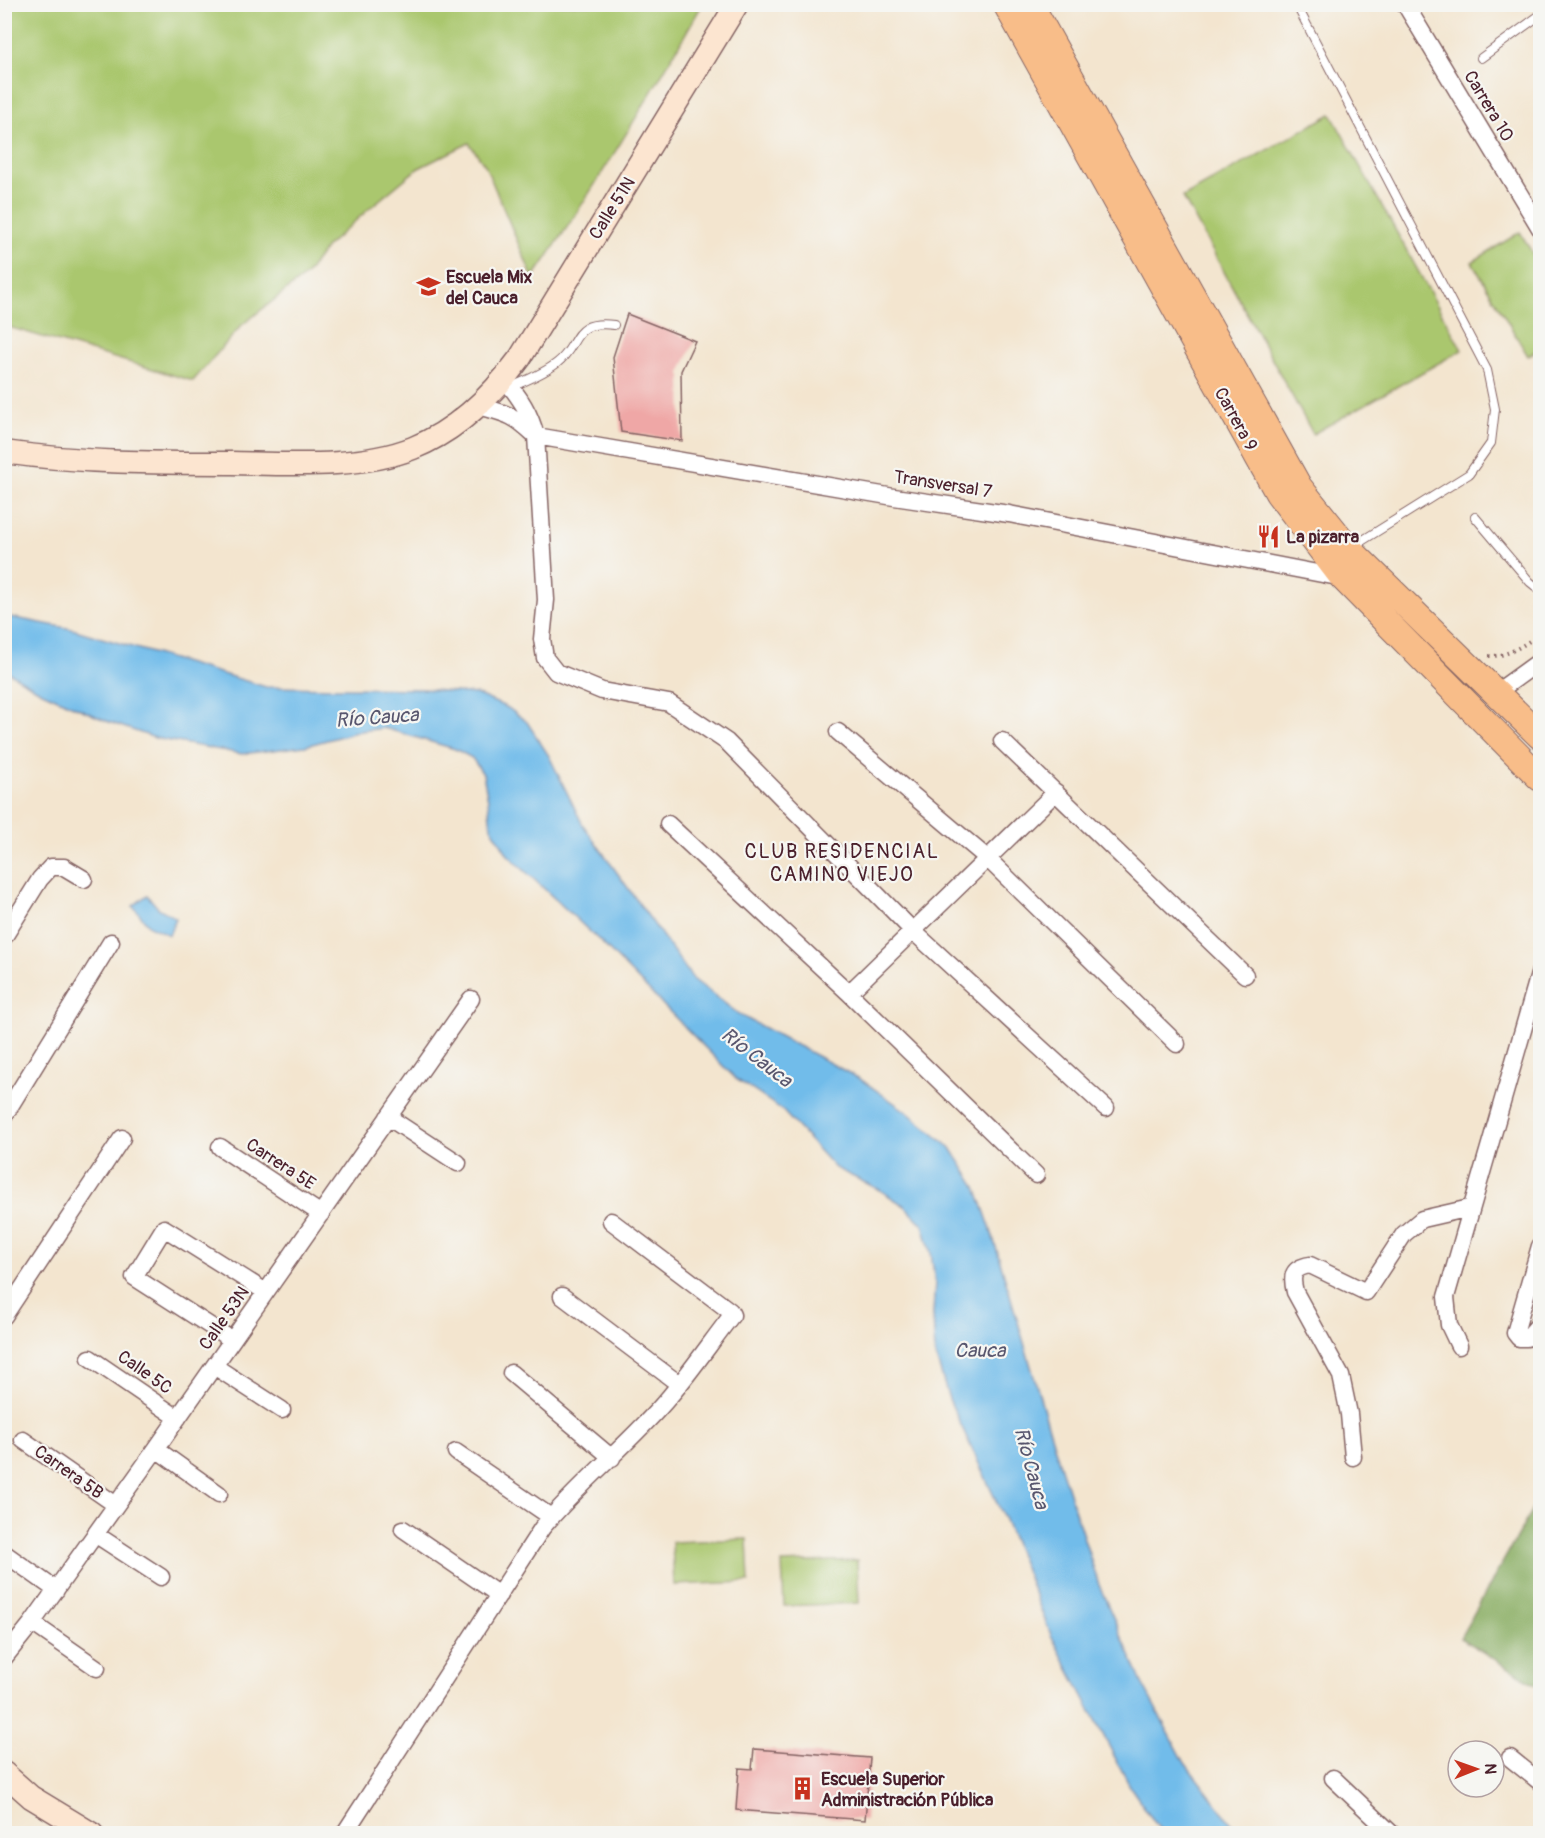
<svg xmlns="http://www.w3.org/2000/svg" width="1545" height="1838" font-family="Pangolin,sans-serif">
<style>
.green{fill:#aac76e;stroke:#7a734c;stroke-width:1.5}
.forest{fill:#87ac61;stroke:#686646;stroke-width:1.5}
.water{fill:#71bcea;stroke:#5e6e8a;stroke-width:1.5}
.building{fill:#efa7a6}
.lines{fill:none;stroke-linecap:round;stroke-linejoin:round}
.lane-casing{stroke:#856464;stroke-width:10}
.street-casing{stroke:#856464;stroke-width:19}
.secondary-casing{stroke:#856464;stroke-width:25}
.primary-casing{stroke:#856464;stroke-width:28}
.path{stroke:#856464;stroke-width:4;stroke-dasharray:1.5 4.5;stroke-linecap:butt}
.lane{stroke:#fff;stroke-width:8}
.street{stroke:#fff;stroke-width:16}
.secondary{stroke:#fce5d0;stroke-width:22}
.primary{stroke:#f8bd89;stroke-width:26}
.labels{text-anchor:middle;stroke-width:4.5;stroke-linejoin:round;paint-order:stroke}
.street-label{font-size:18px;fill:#4a1f2b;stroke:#f6f6f2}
.poi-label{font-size:18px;font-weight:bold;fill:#4a1f2b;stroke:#f6f6f2;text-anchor:start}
.water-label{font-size:20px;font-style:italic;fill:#58566e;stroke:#f6f6f2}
.neighbourhood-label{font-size:20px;letter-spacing:1.5px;fill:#4a1f2b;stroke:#f6f6f2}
</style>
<rect width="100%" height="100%" fill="#f6f6f2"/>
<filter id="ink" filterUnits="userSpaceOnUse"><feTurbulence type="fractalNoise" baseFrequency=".0167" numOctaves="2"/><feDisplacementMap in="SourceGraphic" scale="12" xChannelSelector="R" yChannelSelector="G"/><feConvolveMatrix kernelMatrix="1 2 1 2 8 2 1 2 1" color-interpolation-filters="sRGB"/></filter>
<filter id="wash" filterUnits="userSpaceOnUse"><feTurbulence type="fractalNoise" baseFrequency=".008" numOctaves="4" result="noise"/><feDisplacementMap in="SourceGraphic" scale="24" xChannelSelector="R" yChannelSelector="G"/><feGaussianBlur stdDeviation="1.35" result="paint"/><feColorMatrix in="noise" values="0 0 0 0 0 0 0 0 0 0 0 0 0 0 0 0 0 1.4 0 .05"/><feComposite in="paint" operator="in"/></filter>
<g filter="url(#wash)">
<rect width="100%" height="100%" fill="#f3e5cf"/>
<path class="green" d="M4 5 5 4 702 5C649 98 594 190 533 278L485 165 469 143 417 169 371 207 326 247 306 275 242 325 193 381 5 326Z
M1331 114 1462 350 1313 434 1183 197Z
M1520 232 1540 266V348L1528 356 1472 262Z
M747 1539 749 1582 674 1585 672 1542Z
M857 1560 859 1603 784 1606 782 1563Z"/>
<path class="forest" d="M1540 1496V1687L1460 1638Z"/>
<path class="water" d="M5 616 72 629 266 687 423 689 476 694 508 708 527 722 549 756 583 825 693 979 740 1015 860 1079 907 1112 951 1148 976 1187 990 1227 1059 1462 1099 1585 1142 1683 1185 1763 1239 1833H1162L1131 1788 1051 1635 1005 1520 949 1399 935 1354 933 1314 935 1282 931 1253 923 1225 905 1206 880 1190 835 1168 781 1109 736 1079 601 942 508 855 491 827 488 800 483 774 472 758 455 749 384 728 360 731 305 746 242 754 155 738 109 722 40 691 5 670Z
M147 895 158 908 176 918 169 935 149 926 133 906Z"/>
<g id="blocks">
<path class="building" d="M627 314 695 341 681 371 682 441 621 432 613 357Z
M754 1749 870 1758 865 1820 736 1810 739 1768 752 1769Z"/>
</g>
</g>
<g filter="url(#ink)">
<use href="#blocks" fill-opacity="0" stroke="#856464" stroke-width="1.5"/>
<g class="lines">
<defs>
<path id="lane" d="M1296 4 1487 370 1495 409 1491 443 1469 474 1352 547
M1481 58 1540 15
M511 387C527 380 543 374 557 363 581 344 570 320 614 325
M1475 517 1530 582 1540 590"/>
<path id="street" d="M1405 4 1540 228
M504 379C520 397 530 413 536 436L546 600 542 639 545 658 556 672 602 691 669 703 727 742 914 932 1106 1108
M479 406C508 414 514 415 535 435
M536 436 894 497 1009 514 1343 578
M1497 692 1540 661
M838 732 987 858 1177 1044
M1002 741 1245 975
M668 824 849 993 1036 1175
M4 937 40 879 51 867H64L84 879
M849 993 1056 792
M4 1116 111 942
M388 1117 458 1163
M220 1147 321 1214
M1540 1246 1515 1333 1519 1338H1527L1540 1323
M562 1296 679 1384
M4 1316 122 1138
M232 1340 134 1277 164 1228 266 1292
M1459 1346 1449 1325 1446 1297 1540 971
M90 1358 178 1418
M214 1366 282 1410
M511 1373 612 1458
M23 1440 116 1505
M156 1449 219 1494
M456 1452 551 1517
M1353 1457 1349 1414 1341 1376 1295 1292C1291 1276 1292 1268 1310 1265L1366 1292 1404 1234 1422 1219 1470 1208
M403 1529 499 1595
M95 1534 161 1577
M4 1553 56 1590
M32 1623 97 1668
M4 1658 32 1623 156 1449 471 999
M1510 1758 1540 1782
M1333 1778 1392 1834
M344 1834 542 1528C581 1481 631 1443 670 1396 692 1370 711 1342 732 1315L730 1311 611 1221"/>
<path id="secondary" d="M4 452C80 463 156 463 232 463 289 464 360 469 413 448 458 430 492 396 520 358L737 4
M4 1773 31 1797 92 1834"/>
<path id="primary" d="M1006 4 1278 493 1343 578 1540 778
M1030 4 1299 487 1349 549 1540 736"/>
</defs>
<use href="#lane" class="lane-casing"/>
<use href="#street" class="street-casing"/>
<use href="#secondary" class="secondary-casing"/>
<use href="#primary" class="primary-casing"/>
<path class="path" d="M1489 656C1508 657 1525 644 1540 634"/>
<use href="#lane" class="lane"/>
<use href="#street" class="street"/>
<use href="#secondary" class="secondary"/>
<use href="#primary" class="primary"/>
</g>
</g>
<defs>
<symbol id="school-bare" viewBox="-9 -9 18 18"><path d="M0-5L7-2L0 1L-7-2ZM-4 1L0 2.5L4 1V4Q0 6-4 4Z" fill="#c8321e" stroke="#f6f6f2" stroke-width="2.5" paint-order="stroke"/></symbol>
<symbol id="restaurant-bare" viewBox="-9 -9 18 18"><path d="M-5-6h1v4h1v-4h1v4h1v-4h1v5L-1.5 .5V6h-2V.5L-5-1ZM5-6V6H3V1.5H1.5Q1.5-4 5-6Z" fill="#c8321e" stroke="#f6f6f2" stroke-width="2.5" paint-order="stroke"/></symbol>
<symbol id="building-bare" viewBox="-9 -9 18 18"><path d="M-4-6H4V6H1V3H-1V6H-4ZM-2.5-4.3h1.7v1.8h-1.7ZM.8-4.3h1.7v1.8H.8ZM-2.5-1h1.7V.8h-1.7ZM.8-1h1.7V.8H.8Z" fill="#c8321e" stroke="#f6f6f2" stroke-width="2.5" paint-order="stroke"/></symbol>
</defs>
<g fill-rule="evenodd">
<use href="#school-bare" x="412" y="270" width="33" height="33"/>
<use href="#restaurant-bare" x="1252" y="520" width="33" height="33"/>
<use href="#building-bare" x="786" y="1772" width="33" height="33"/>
</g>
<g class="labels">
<g class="street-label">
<text transform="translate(1489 106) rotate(59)" y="6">Carrera 10</text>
<text transform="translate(612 208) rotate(-58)" y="6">Calle 51N</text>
<text transform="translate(1236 419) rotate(61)" y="6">Carrera 9</text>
<text transform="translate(943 484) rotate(9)" y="6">Transversal 7</text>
<text transform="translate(281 1164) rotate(33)" y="6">Carrera 5E</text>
<text transform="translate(224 1318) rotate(-55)" y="6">Calle 53N</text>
<text transform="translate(145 1372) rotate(35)" y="6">Calle 5C</text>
<text transform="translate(69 1472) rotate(35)" y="6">Carrera 5B</text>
</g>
<g class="poi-label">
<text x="446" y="283">Escuela Mix<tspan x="446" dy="21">del Cauca</tspan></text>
<text x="1286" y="543">La pizarra</text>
<text x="821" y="1785">Escuela Superior<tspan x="821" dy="21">Administración Pública</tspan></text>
</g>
<g class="water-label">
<text transform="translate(377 717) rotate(-4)" y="7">Río Cauca</text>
<text transform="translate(757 1057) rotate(38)" y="7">Río Cauca</text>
<text x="980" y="1357">Cauca</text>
<text transform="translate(1032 1468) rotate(75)" y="7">Río Cauca</text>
</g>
<g class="neighbourhood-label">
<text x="842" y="858">CLUB RESIDENCIAL<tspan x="842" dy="23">CAMINO VIEJO</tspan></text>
</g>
</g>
<rect width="1545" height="1838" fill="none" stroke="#f6f6f2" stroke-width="24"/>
<g transform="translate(1476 1769) rotate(89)"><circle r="28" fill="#f6f6f2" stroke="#b1a0a2" stroke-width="1.5"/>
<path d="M0-4.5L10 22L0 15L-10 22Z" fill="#c8321e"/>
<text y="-9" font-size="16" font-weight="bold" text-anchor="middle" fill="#4a1f2b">N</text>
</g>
</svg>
